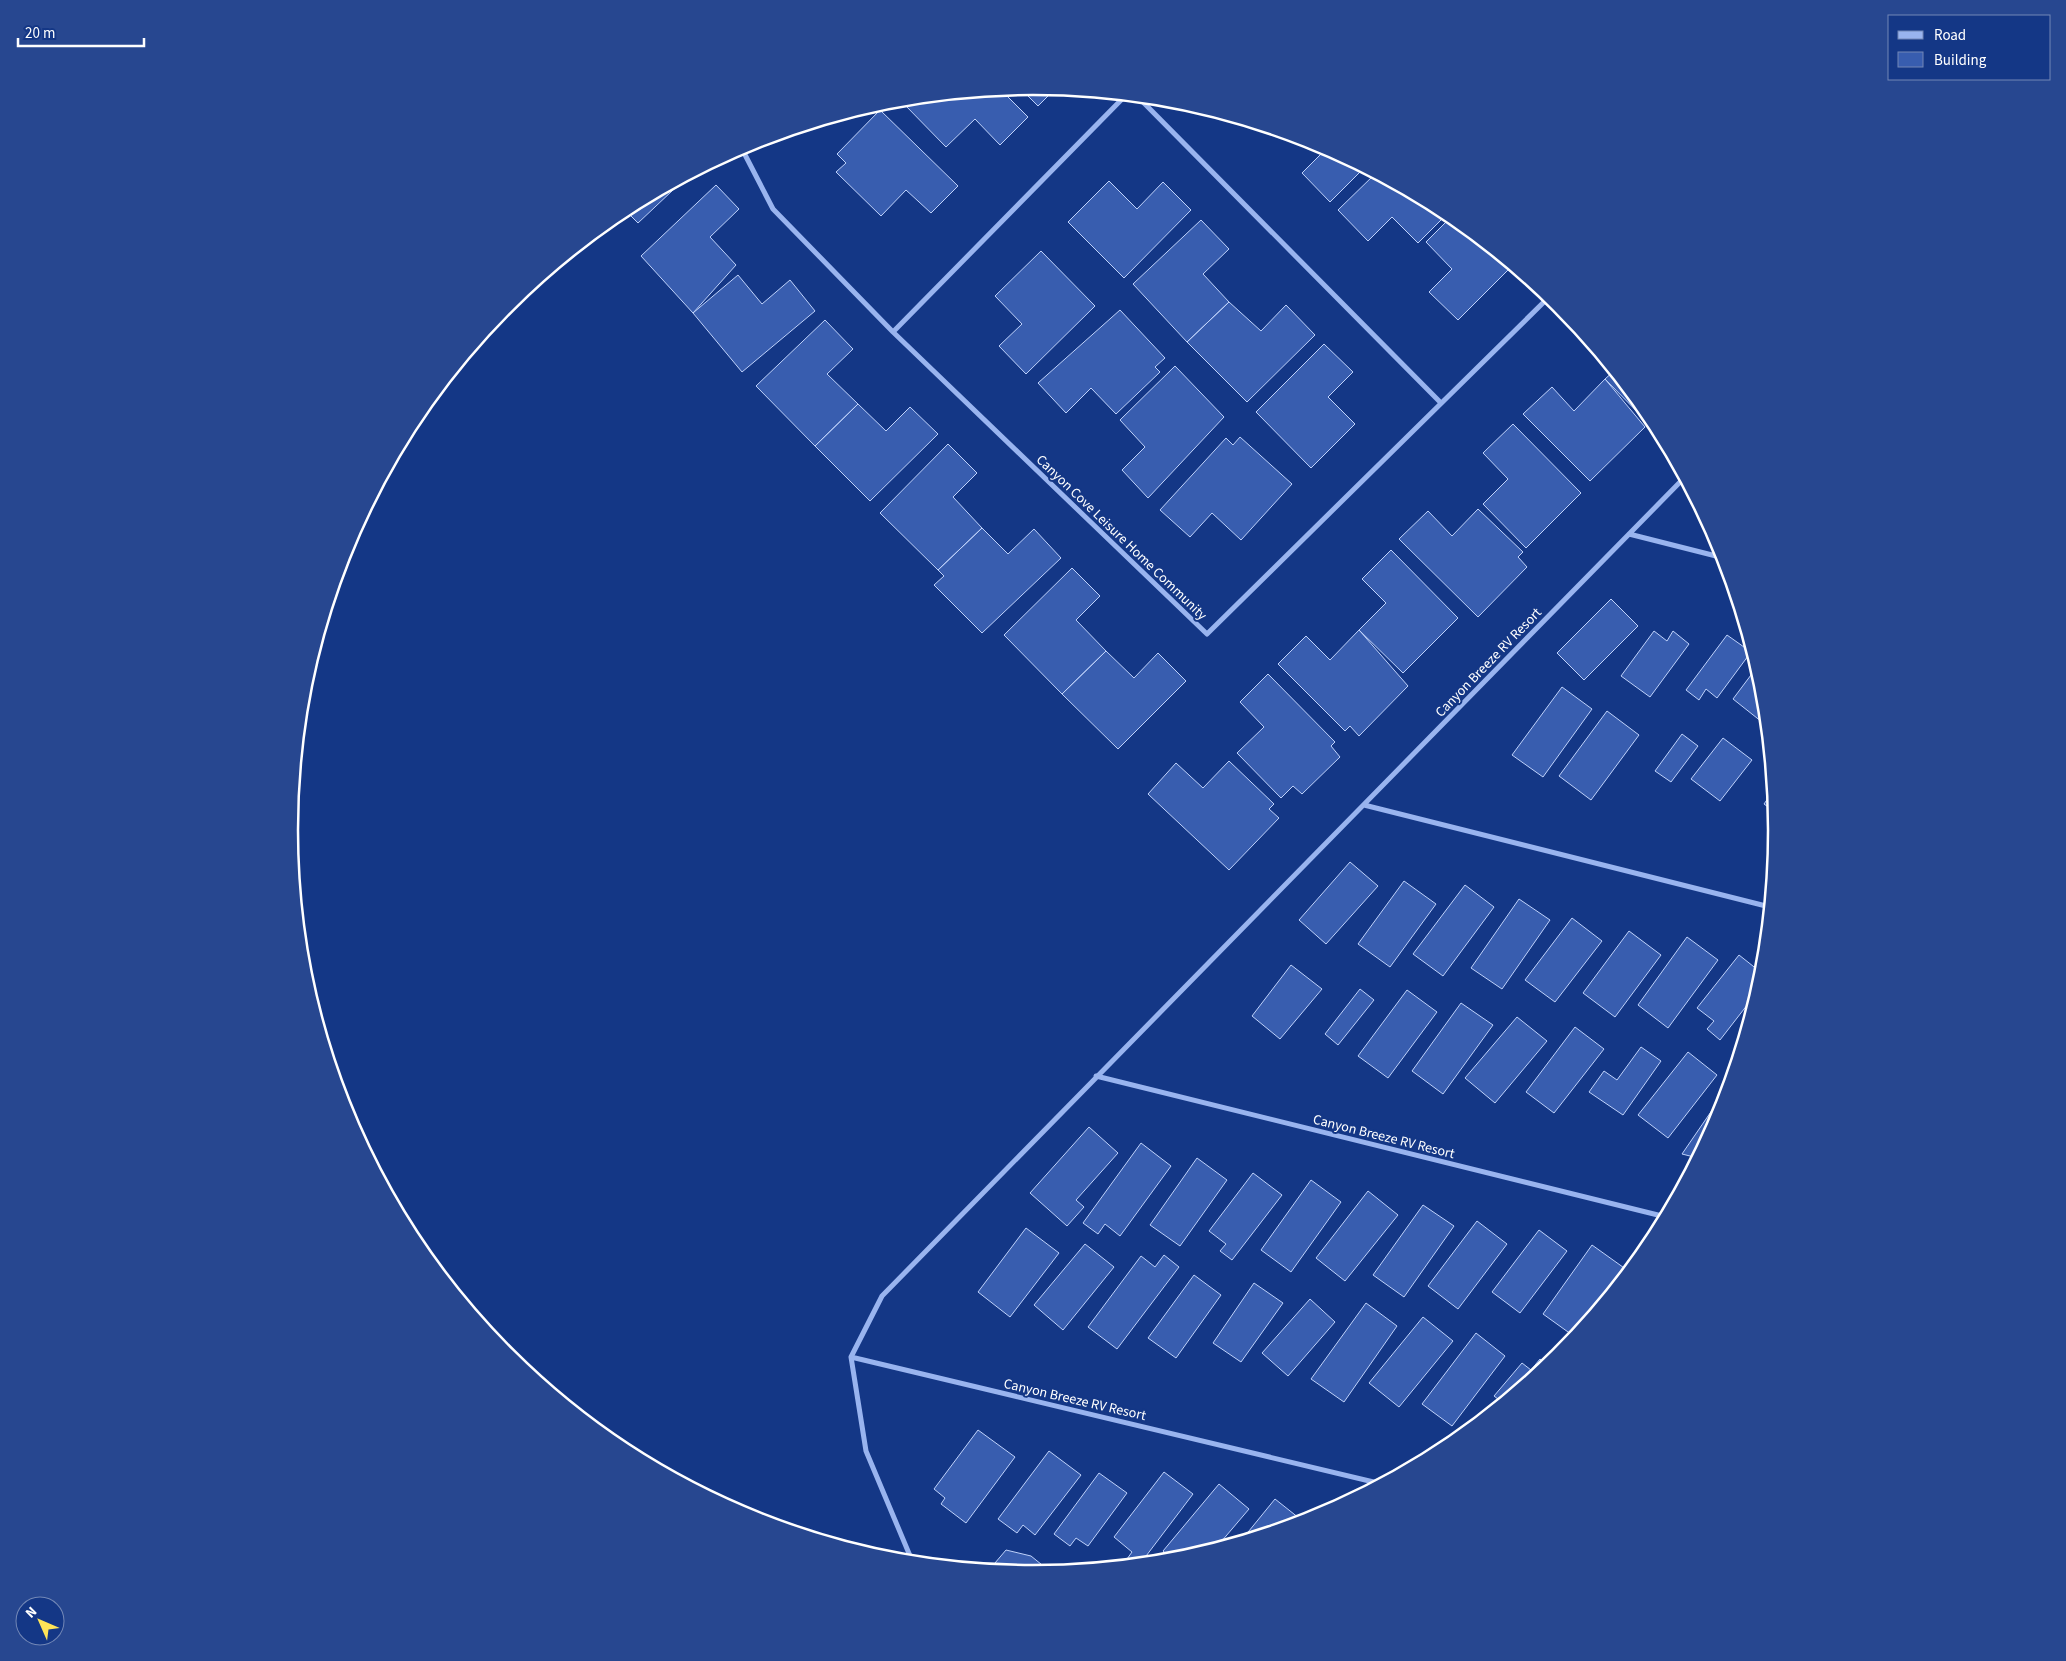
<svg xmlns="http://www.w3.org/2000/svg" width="2066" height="1661" font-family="'Source Sans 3',sans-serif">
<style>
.building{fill:#385daf;stroke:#bfd2fb}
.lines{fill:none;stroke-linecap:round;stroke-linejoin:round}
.minor{stroke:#99b4ef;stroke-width:5}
.labels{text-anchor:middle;stroke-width:4;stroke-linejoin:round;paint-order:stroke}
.street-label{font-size:14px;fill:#fff;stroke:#143786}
.rim{fill:none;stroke:#fff;stroke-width:2.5}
</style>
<rect width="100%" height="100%" fill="#143786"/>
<path class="building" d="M1033 86 1056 88 1038 106 1020 88Z
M1000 89 1028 117 1000 145 975 119 946 147 904 104 910 98Z
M880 110 958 186 931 213 906 190 881 216 836 172 846 163 837 154Z
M1315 142 1364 168 1330 202 1302 173 1324 151Z
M690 174 638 223 624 209Z
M1375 174 1447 212 1448 213 1418 243 1392 217 1368 241 1338 210Z
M1109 181 1137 209 1163 182 1191 210 1124 278 1068 222Z
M716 185 739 209 710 237 736 265 693 313 641 256Z
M1452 216 1512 266 1458 320 1429 292 1452 269 1426 242Z
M1201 220 1229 249 1203 274 1229 302 1187 342 1133 284Z
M1041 251 1095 306 1026 374 999 346 1022 324 995 296Z
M738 275 762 304 790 280 815 311 742 372 693 313Z
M1229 302 1261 331 1286 305 1315 335 1247 402 1187 342Z
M1120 310 1165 358 1155 367 1160 372 1116 414 1091 388 1066 413 1038 383Z
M825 320 853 349 827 374 858 404 815 446 756 386Z
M1324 344 1353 372 1328 397 1355 424 1311 468 1256 412Z
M1175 366 1224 417 1148 498 1122 470 1145 447 1120 420Z
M1614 371 1652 417 1659 430 1657 432 1605 379Z
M1605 379 1645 427 1590 481 1523 414 1552 387 1574 411Z
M858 404 886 431 910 407 938 434 870 501 815 446Z
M1513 424 1581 493 1526 548 1483 504 1508 479 1483 453Z
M1240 437 1292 484 1241 540 1212 513 1190 537 1160 510 1226 438 1233 445Z
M948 444 977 473 953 497 982 528 938 570 880 513Z
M1478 509 1523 552 1518 557 1527 567 1478 617 1399 539 1428 511 1452 536Z
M982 528 1008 554 1034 529 1061 558 982 633 934 585 944 576 938 570Z
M1391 550 1458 618 1403 673 1359 630 1386 603 1362 579Z
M1072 568 1100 596 1076 620 1106 651 1062 694 1004 635Z
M1611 599 1638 626 1584 680 1557 653Z
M1359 630 1408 686 1359 736 1350 726 1345 731 1278 664 1306 636 1330 660Z
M1654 631 1667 641 1673 631 1689 644 1650 697 1621 676Z
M1727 635 1751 652 1717 698 1706 689 1699 700 1686 690Z
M1106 651 1134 678 1158 653 1186 681 1118 749 1062 694Z
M1757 667 1763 686 1766 716 1762 722 1733 699Z
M1268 674 1335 742 1331 746 1340 757 1302 794 1293 786 1281 798 1237 753 1264 727 1240 702Z
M1562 687 1592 709 1543 777 1512 755Z
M1607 711 1639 735 1591 800 1559 776Z
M1682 734 1698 746 1671 782 1655 771Z
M1723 738 1752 760 1720 801 1691 779Z
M1229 761 1274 804 1269 809 1279 818 1229 870 1148 794 1176 763 1203 788Z
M1773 791 1775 812 1764 804Z
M1350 862 1378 886 1326 944 1299 920Z
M1404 881 1436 904 1390 967 1358 944Z
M1465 885 1494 907 1443 976 1413 954Z
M1519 899 1550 920 1502 989 1471 968Z
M1572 918 1602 941 1555 1002 1525 980Z
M1629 931 1661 955 1615 1017 1583 993Z
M1687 937 1718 960 1668 1028 1638 1005Z
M1739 955 1763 974V976L1758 991 1720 1040 1707 1029 1714 1021 1697 1008Z
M1291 965 1322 989 1280 1039 1252 1016Z
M1360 989 1374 1000 1338 1045 1325 1034Z
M1407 990 1437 1012 1388 1078 1358 1056Z
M1461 1003 1493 1025 1443 1094 1412 1071Z
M1517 1017 1547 1041 1495 1103 1465 1078Z
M1575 1027 1604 1049 1554 1113 1526 1092Z
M1641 1047 1661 1061 1623 1115 1589 1092 1604 1071 1617 1080Z
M1688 1052 1717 1075 1668 1138 1638 1115Z
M1730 1084 1720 1116 1698 1158 1682 1154Z
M1089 1127 1118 1153 1076 1200 1084 1207 1067 1226 1030 1193Z
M1141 1143 1171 1166 1120 1236 1105 1224 1098 1234 1083 1223Z
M1197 1158 1227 1180 1180 1246 1150 1225Z
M1253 1173 1282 1195 1232 1260 1220 1251 1226 1244 1209 1231Z
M1311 1180 1341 1202 1291 1272 1261 1250Z
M1368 1191 1398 1215 1345 1281 1316 1258Z
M1423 1205 1454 1226 1404 1297 1373 1275Z
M1477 1221 1507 1244 1458 1309 1428 1286Z
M1026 1228 1059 1253 1010 1317 978 1292Z
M1539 1230 1567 1251 1520 1313 1492 1292Z
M1085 1244 1114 1267 1063 1330 1034 1305Z
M1592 1245 1627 1270 1575 1337 1543 1314Z
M1164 1255 1179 1267 1117 1349 1088 1327 1141 1256 1155 1267Z
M1194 1275 1221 1295 1176 1358 1148 1338Z
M1254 1283 1283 1303 1241 1362 1213 1343Z
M1310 1299 1335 1322 1288 1376 1262 1353Z
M1366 1303 1397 1326 1344 1402 1311 1379Z
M1423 1317 1453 1341 1399 1407 1369 1383Z
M1476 1333 1505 1356 1452 1426 1422 1404Z
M1540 1359 1548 1366 1503 1403 1494 1396 1522 1363 1531 1370Z
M978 1430 1015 1457 966 1523 941 1504 945 1498 934 1489Z
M1049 1451 1081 1475 1035 1535 1023 1525 1017 1533 998 1519Z
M1164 1472 1193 1494 1140 1564 1135 1565 1127 1559 1132 1552 1114 1537Z
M1099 1473 1127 1493 1088 1546 1076 1538 1070 1546 1054 1534Z
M1219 1484 1249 1509 1215 1549 1174 1561 1163 1551Z
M1275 1499 1304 1522 1240 1542Z
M1006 1550 1031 1556 1052 1573 1033 1575 989 1570Z"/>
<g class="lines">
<path class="minor" d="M1138 97 1441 403
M741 147 773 209 893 332 1207 634 1550 296
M893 332 1126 95
M1629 534 1724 558
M1364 805 1770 907
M1096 1076 1666 1217
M851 1357 1382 1484
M913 1563 866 1451 851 1357 882 1296 1684 478"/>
</g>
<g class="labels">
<g class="street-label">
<text transform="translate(1122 537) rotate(44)" y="5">Canyon Cove Leisure Home Community</text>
<text transform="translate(1488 662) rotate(-46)" y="5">Canyon Breeze RV Resort</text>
<text transform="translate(1384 1136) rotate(14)" y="5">Canyon Breeze RV Resort</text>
<text transform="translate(1075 1399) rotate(13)" y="5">Canyon Breeze RV Resort</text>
</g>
</g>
<path d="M0 0H2066V1661H0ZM298 830a735 735 0 1 1 1470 0a735 735 0 1 1-1470 0Z" fill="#274790" fill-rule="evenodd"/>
<path class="rim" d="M298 830a735 735 0 1 1 1470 0a735 735 0 1 1-1470 0Z"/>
<rect x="1888" y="15" width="162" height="65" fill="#143786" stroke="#7287b6"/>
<rect x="1898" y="31" width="25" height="8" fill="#99b4ef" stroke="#7287b6"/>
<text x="1934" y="40" font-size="15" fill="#ffffff">Road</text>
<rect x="1898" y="52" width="25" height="15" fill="#385daf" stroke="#7287b6"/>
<text x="1934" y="65" font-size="15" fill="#ffffff">Building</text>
<g transform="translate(40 1621) rotate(315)"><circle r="24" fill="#143786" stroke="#7287b6"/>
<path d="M0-4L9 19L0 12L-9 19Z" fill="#ffe557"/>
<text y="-8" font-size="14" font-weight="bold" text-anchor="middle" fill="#ffffff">N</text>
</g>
<path d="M18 38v8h126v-8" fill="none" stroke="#ffffff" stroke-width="2.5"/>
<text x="25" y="38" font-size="15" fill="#ffffff" stroke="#143786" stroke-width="4" paint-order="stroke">20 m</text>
</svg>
